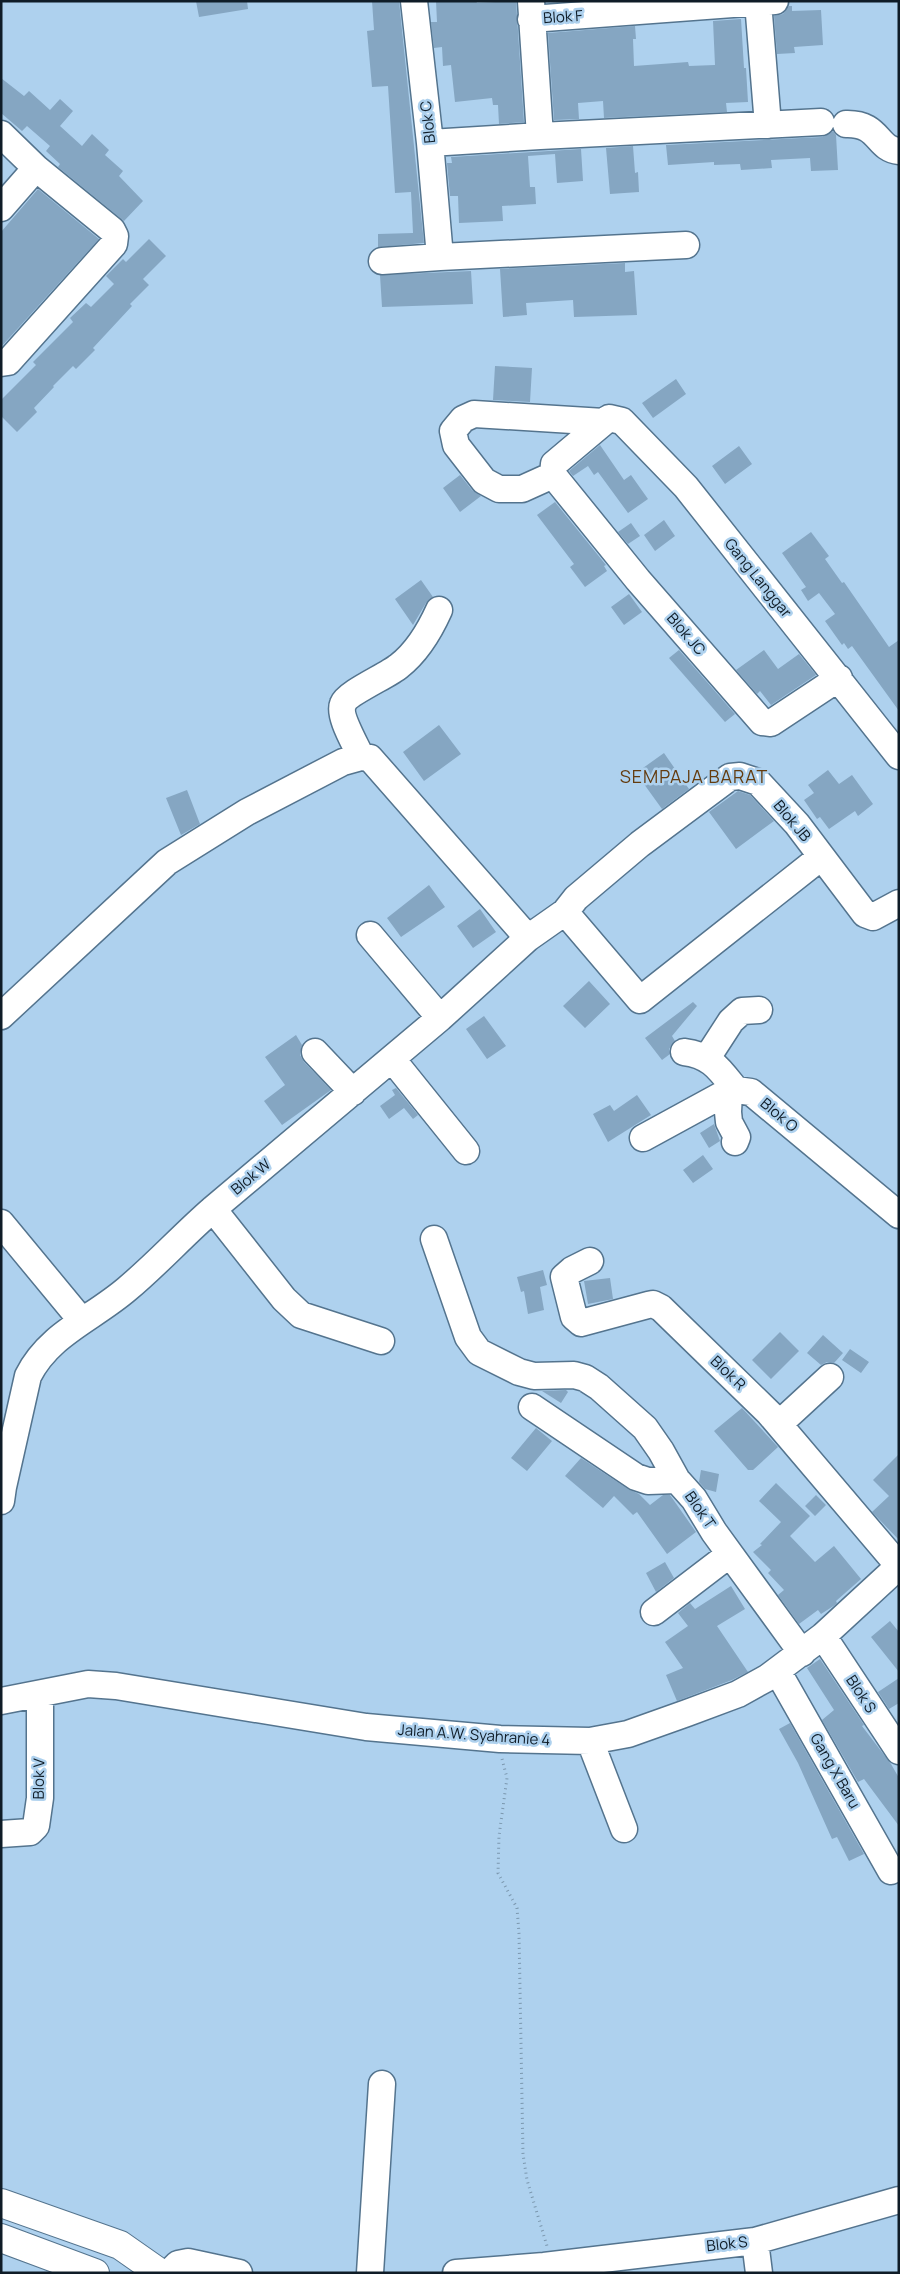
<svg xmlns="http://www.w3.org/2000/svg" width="900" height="2274" font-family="Manrope,sans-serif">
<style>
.building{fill:#85a6c2}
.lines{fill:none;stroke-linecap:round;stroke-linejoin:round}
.minor-casing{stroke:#54748e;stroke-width:29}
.major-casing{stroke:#54748e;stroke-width:30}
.path{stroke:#7b97ae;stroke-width:3;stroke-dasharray:1 4;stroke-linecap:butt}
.minor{stroke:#fff;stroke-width:26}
.major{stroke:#fff;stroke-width:28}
.labels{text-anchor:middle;stroke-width:5;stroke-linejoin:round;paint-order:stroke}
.street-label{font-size:15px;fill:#0f1c27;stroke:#aed1ee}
.quarter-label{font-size:18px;letter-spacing:1px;fill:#643c0f;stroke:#aed1ee}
</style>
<rect width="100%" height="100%" fill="#aed1ee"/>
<path class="building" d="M196 1H247L248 9 199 17Z
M372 1H399L424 243 378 247V234L413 233 411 192 395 193 388 86 372 87 367 31 374 30Z
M436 1H476L477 3 516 1 524 122 499 124 498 105H493L492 98 455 102 451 65 443 66 442 47 434 48 431 22H437Z
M789 6H792V11L821 10 823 45 794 47 795 53 777 54 774 16 783 14Z
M741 19 744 68H746L748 102 726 103 727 112 604 118 603 101 578 103 579 119 554 120 548 33 635 26 636 39H633L634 66 688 62 689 66 715 65 713 21Z
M1 78 24 96 29 91 50 110 60 99 73 111 60 126 82 146 92 134 109 150 105 155 123 171 119 176 143 201 124 221 58 167 60 164 46 151 50 146 27 126 22 131 1 113Z
M833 131 836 135 838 170 811 171 810 158 771 160 772 168 741 170 740 164 714 165V162L668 165 666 145 822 137Z
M633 146 635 173 638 172 639 192 610 194 606 148Z
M581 149 583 181 557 183 555 154 528 156 530 187H535L536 204 502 206 503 221 459 223 458 196H450L447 163H452L451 157Z
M38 189 99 239 1 347V232Z
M149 239 166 256 143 279 149 285 130 304 132 306 93 348 95 350 76 369 73 366 53 386 54 387 34 408 37 412 17 432 1 416V400L36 365 33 362 73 322 70 318 86 303 91 307 114 284 106 276 123 259 126 262Z
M625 263V272L634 271 637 315 574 317 573 300 526 303 527 315 503 317 500 269Z
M471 271 473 304 382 307 380 275Z
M495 366 532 368 530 402 493 400Z
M676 379 686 394 653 418 642 403Z
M600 445 624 480 631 475 648 499 628 513 598 472 594 475 588 466 573 476 569 471Z
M739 446 752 464 725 484 712 466Z
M460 475 472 490 481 496 460 512 443 488Z
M555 502 606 565 604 566 607 571 585 587 570 567 574 564 537 515Z
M664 520 675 536 655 551 644 535Z
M631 523 640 536 628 544 618 532Z
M811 532 829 556 825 559 842 583 844 582 889 647 899 640V711L852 646 848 649 844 643 842 645 825 621 835 614 819 593 808 601 801 590 806 587 782 553Z
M421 580 433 597 426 603 413 625 395 599Z
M629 594 642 612 624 625 611 607Z
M679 650 735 714 725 722 669 658Z
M764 650 778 669 799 654 816 675 771 705 760 691 757 694 736 670Z
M439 725 461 754 424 781 403 752Z
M664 753 689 789 662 809 636 773Z
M828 770 839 784 852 775 873 804 858 816 855 811 829 829 820 817 817 819 804 800 814 793 808 785Z
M187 790 200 824 181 835 166 798Z
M738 791 750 795 774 821 736 849 709 812Z
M429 885 445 907 401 937 387 918Z
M480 909 496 932 473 948 457 926Z
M589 981 610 1004 585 1028 563 1006Z
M693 1002 697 1006 672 1036 675 1041 669 1049 670 1054 662 1060 645 1038Z
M484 1016 506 1046 487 1059 466 1029Z
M296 1035 302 1045 300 1055 304 1062 331 1090 282 1125 264 1101 285 1085 265 1057Z
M396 1088 418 1115 413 1119 404 1108 389 1119 380 1106 395 1095 392 1090Z
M637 1095 651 1115 608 1142 593 1114 610 1105 614 1111Z
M714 1124 720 1141 709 1148 700 1133Z
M703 1155 713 1169 693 1183 683 1170Z
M543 1270 547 1285 540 1287 544 1310 528 1314 524 1291 521 1292 517 1277Z
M610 1278 613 1299 588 1304 584 1281Z
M780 1332 799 1351 771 1379 752 1360Z
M823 1335 843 1353 834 1363 827 1362 821 1365 807 1353Z
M850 1349 869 1362 861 1373 842 1360Z
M566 1390 568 1392 561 1403 542 1391Z
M742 1408 778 1447 753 1470H748L714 1431Z
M536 1428 552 1441 527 1471 511 1458Z
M899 1454V1540L872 1512 889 1496 873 1480Z
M581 1458 628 1489 639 1494 650 1505 663 1495H670L696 1532 667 1554 637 1512 633 1515 614 1496 603 1508 565 1476Z
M701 1470 719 1474 716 1492 705 1489 699 1482Z
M776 1483 810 1516 790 1536 815 1562 834 1546 861 1579 836 1601 837 1603 835 1605 821 1614 818 1610 799 1624 778 1595 784 1590 768 1573 771 1570 753 1552 762 1545 760 1544 781 1522 759 1501Z
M816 1495 826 1505 815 1516 805 1506Z
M665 1562 674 1578 656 1592 646 1573Z
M731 1586 745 1609 717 1626 748 1672 732 1680 677 1701 666 1675 683 1668 665 1642 688 1626 678 1613 690 1603 695 1609Z
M890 1621 899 1632V1672L871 1637Z
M820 1659 864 1725 862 1726 891 1764 899 1778V1826L864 1779 858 1782 822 1720 834 1710 807 1668Z
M899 1678V1703L889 1709 878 1692Z
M790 1723 864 1854 849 1861 837 1837 832 1839 798 1763 779 1729Z"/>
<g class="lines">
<defs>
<path id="minor" d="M414 1 430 143 440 257 686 245
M531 1 540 136 821 122
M758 2 768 125
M531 19 775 1
M846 124C880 123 876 149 899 151
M1 134 36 168
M430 143 540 136
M1 208 36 168 112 230 115 236 114 244 8 362 1 363
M382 261 440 257
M553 475 554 464 604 422 609 418 622 421 686 487 899 756
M553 475 638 580 762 722 771 723 839 678
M553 475 522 489H499L484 481 456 445 453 431 463 419 474 414 604 422
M361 757C356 745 338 716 343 704 347 693 387 676 399 666 417 652 430 630 439 610
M565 912 640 1000 821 857
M370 935 440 1018
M1 1016 167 862 247 812 343 762 361 757 370 758 528 938
M315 1052 353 1092
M684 1052C711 1055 720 1070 736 1090
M707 1058 731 1021 742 1011 759 1010
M392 1059 466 1151
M729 1092 728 1112 729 1122 737 1137 735 1142
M643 1138 720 1096 736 1090 751 1092 899 1215
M213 1209 284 1299 301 1315 381 1341
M1 1223 82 1321
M434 1239 468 1337 479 1352 519 1372 534 1376 574 1375 585 1378 599 1387 645 1428 661 1451 677 1480
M590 1261 572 1270 564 1277 574 1317 581 1323 648 1305 653 1304 661 1308 769 1413 899 1566
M532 1407 636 1477 648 1481 677 1480 694 1499 714 1532 802 1653
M779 1424 830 1377
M1 1501 3 1487 28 1376C49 1334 92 1319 127 1289 157 1264 183 1235 213 1209L440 1018 528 938 565 912 576 898 640 844 730 777 740 776 758 782 797 824 865 914 873 917 899 903
M654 1612 730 1554
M823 1636 899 1751
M778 1672 891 1871
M1 1701 88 1684 116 1686 366 1727 500 1739 590 1741 628 1734 687 1713 738 1694 767 1678 823 1636 899 1566
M590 1741 624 1829
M1 1834 30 1832 36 1826 40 1798V1694
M755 2241 759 2273
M169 2273 178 2264 188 2262 239 2273
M370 2273 382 2084
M456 2273 544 2266 755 2241 899 2200"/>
<path id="major" d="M1 2203 120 2245 160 2273
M1 2238 95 2273"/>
</defs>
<use href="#minor" class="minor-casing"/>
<use href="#major" class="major-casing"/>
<path class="path" d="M502 1759 507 1778 499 1836 498 1873 517 1908 519 1933 523 2154 527 2180 547 2246"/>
<use href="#minor" class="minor"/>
<use href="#major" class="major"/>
</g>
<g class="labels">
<g class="street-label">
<text transform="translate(563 17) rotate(-4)" y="5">Blok F</text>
<text transform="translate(428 122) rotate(-96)" y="5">Blok C</text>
<text transform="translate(758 578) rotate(51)" y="5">Gang Langgar</text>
<text transform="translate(686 634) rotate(49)" y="5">Blok JC</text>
<text transform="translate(792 821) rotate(50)" y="5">Blok JB</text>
<text transform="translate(779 1115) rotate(40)" y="5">Blok O</text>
<text transform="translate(251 1177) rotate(-40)" y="5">Blok W</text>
<text transform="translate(728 1373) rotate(44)" y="5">Blok R</text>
<text transform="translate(700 1510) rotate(55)" y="5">Blok T</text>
<text transform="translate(861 1694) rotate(57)" y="5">Blok S</text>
<text transform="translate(474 1735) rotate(4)" y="5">Jalan A.W. Syahranie 4</text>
<text transform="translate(835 1771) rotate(60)" y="5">Gang X Baru</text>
<text transform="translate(39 1779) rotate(-89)" y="5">Blok V</text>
<text transform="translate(727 2244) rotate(-6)" y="5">Blok S</text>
</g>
<g class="quarter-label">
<text x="694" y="783">SEMPAJA BARAT</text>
</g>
</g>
<rect width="900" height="2274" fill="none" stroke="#0f1c27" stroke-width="5"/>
</svg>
